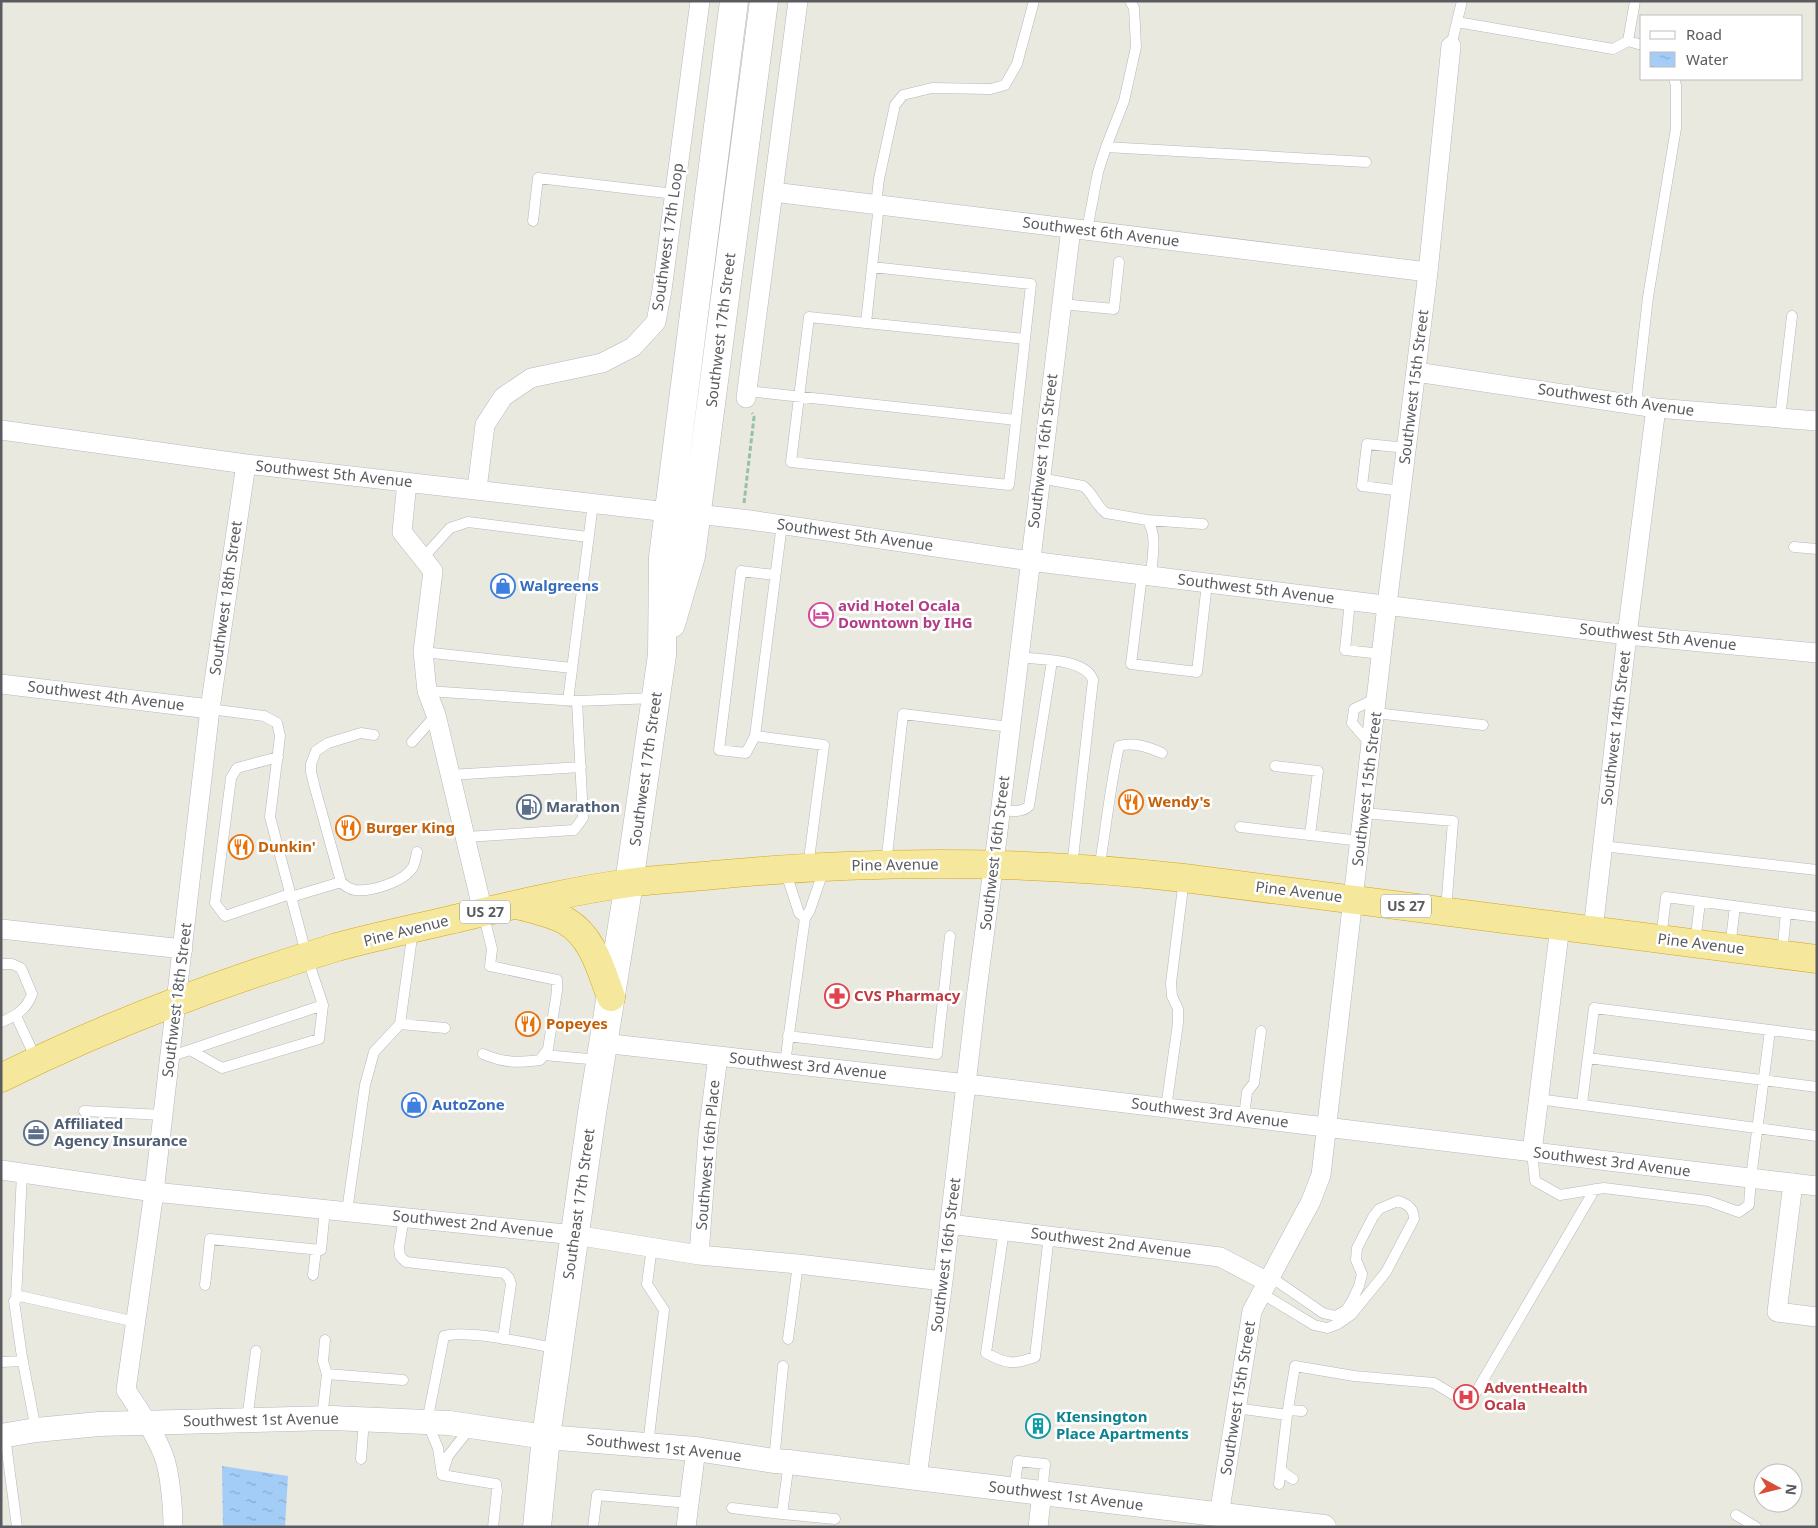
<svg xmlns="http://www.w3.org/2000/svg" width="1818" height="1528" font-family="'Noto Sans',sans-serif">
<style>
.water{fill:url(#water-ripples)}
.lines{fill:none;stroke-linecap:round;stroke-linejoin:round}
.service-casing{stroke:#b5b7bc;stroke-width:11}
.minor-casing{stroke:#b5b7bc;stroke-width:20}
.tertiary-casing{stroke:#b5b7bc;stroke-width:25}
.secondary-casing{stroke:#b4b6bb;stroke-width:29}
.trunk-casing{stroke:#d6a514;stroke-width:29}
.path{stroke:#98c0a6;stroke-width:3;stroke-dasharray:5 2.5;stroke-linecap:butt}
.service{stroke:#fff;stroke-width:10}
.minor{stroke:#fff;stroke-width:19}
.tertiary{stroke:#fff;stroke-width:24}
.secondary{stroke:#fff;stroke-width:28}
.trunk{stroke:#f5e79b;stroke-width:28}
.labels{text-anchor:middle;stroke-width:5;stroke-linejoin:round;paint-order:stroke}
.shield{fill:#fff;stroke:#8b8c8f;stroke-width:1}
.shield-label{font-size:14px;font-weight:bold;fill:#595b5f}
.street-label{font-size:15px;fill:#595b5f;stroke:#fff}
.shop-label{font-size:15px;font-weight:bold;fill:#366cbe;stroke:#fff;text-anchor:start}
.hotel-label{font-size:15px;font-weight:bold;fill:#b23c85;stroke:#fff;text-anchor:start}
.food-label{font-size:15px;font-weight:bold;fill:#c56008;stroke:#fff;text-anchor:start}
.service-label{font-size:15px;font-weight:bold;fill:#4e5e75;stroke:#fff;text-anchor:start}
.health-label{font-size:15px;font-weight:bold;fill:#be3a42;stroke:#fff;text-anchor:start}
.culture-label{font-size:15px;font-weight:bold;fill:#0d838f;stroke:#fff;text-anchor:start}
</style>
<defs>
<pattern id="water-ripples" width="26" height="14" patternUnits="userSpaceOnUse" patternTransform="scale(1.25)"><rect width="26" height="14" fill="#a3cdf7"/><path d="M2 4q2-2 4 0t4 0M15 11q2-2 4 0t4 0" fill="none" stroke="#88a9cb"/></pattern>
</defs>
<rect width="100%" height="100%" fill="#eae9e0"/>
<path class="water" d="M222 1466 288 1476 285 1527H223Z"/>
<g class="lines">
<defs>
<path id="service" d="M1457 22 1613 49 1628 41 1635 1
M1628 41 1642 45
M1451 46 1462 1
M1106 147 1366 162
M876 205 879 179 895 105 903 95 932 88 991 89 1005 85 1017 64 1034 1
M533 221 538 178 675 194
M1087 230 1098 172 1106 147 1124 101 1136 47 1134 8 1130 1
M872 267 1031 284 1009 485 791 462 809 317 866 323Z
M872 267 879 205
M1061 304 1114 309 1119 262
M866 323 1025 339
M747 391 1016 420
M1636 404 1648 297 1676 128V85L1674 79
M1780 418 1792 316
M1040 478 1083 486C1093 493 1096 506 1106 513L1147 520C1158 534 1152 558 1151 576
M1402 491 1362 486 1367 444 1407 448
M1147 520 1203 524
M782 524 755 736 824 745 808 867
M1794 547 1817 549
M423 558 450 528 468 522 588 537
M1142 575 1131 664 1197 672 1207 583
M1350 601 1345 650 1382 654
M423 652 572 668
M1019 657C1040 660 1085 658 1093 680L1072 867
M427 691 577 701 655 698
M568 701 593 503
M1375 713 1483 725
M374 735 361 733 328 743 316 751 311 764V772L315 788 341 882C345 886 349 889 355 890 371 892 404 882 413 867 415 863 416 857 417 852
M755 736 746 753 719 750 741 571 775 575
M412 742 436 715
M1371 745 1352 723 1354 709 1377 698
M278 757 237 768 231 778 215 903 225 916 290 894
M1275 766 1318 771 1310 835
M450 775 581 767
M1000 810C1010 811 1022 813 1029 806L1052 661
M1364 813 1453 821 1446 910
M1240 827 1361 841
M466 837 574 830 583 818 577 701
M1602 846 1817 870
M886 864 903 714 1010 727
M785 870 799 913 805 918 810 910 824 869
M1099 870C1106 828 1110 787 1119 746 1134 742 1148 747 1162 753
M291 897 341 882
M413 930 400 1024 445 1028
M1661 939 1666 897 1817 917
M1695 943 1700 902
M1730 948 1735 906
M1782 954 1786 913
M1 964H12L21 968 32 994C27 1009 16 1016 1 1022
M16 1016 36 1059
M788 1036 937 1054 950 936
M190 1050 222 1068 319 1039 323 1005
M483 1054C504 1063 518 1063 540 1060L548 1049 557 991V980L490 966 492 949 483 913
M544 1055 600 1060
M169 1057 323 1005 307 957 270 817 280 736 277 723 264 716 210 709
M1588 1058 1817 1087
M785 1063 805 918
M1538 1099 1817 1136
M1582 1104 1594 1008 1770 1030
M1166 1108 1178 1023V1009L1172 996 1171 983 1184 879
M84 1111 163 1115
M1244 1117 1247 1092 1254 1083 1261 1031
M1532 1152 1535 1181 1560 1195 1604 1188 1708 1201 1739 1212 1749 1205 1751 1178 1770 1030 1817 1036
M347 1211 365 1085 374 1052 400 1024
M404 1217 399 1247 400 1256 406 1262 504 1273 509 1278 511 1284 503 1339
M1004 1230 986 1353C1006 1364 1013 1365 1035 1357L1049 1235
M313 1275 316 1250
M205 1285 210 1239 321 1250 325 1209
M1261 1293 1314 1325 1327 1328 1338 1324 1351 1315 1386 1272 1414 1219C1414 1208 1407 1204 1398 1201L1379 1209 1373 1217 1357 1248 1356 1260 1362 1274 1359 1286 1352 1301 1346 1310 1336 1316 1323 1313 1271 1277
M16 1300 22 1173
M788 1339 798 1264
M325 1340 323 1361 327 1374
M1 1362 23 1361
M1236 1408 1287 1415 1295 1366 1354 1376 1434 1383 1469 1404 1595 1189
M1288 1410 1302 1411
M322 1418 327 1374 403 1380
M247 1420 256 1351
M36 1430 22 1357 14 1301 20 1296 136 1322
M5 1436 17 1527
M648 1445 664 1310 647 1284 652 1247
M361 1459 364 1419
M774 1461 783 1366
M789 1462 782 1514 835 1519
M1281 1471 1293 1479
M443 1472 448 1456 471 1427
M442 1475 438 1448 427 1422 444 1336C466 1329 531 1344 556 1348
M442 1475 496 1484 497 1491 493 1527
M1279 1484 1287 1415
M1014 1490 1018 1461 1045 1464 1042 1493
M732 1508 782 1514
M1736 1515 1756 1527
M593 1527 597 1495 689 1503"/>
<path id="minor" d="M773 192 1428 272
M1416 372 1656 408 1817 421
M746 398 798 1
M1 430 246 464 668 512
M407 482 402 532 433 571 423 652 427 691 436 715 483 912
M477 489 485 425 503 397 531 378 602 363 633 347 656 322 662 290 700 1
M697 514 750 520 1030 561 1627 635 1817 653
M1 684 210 709
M1 929 183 949
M1593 930 1627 635 1656 408
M603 1043 967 1084 1817 1186
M1532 1152 1560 926
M1 1170 154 1192 575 1235 699 1255 798 1264 943 1281
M1793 1183 1777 1312 1817 1317
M949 1224 1220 1257 1268 1282
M699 1255 708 1134 718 1056
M917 1478 943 1281 977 990 998 831 1071 228
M1219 1515 1252 1311 1311 1201 1321 1175 1387 605 1428 272 1451 46
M173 1527C173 1508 170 1470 163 1454 154 1431 139 1410 126 1390L154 1192 210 709 246 464
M686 1527 696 1449
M1038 1527 1042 1493"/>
<path id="tertiary" d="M1 1436 36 1430 99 1424 332 1418 449 1423 546 1437 696 1449 774 1461 789 1462 917 1478 1324 1527"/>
<path id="secondary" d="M671 624 691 556 764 1
M537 1527 546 1437 592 1113 629 883 662 655 663 557 734 1"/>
<path id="trunk" d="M518 905C532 909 555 914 566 921 593 937 601 970 611 997
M1 1078C109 1024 222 982 337 947 374 937 412 929 450 920 509 906 569 891 629 883 657 879 686 878 714 875 870 860 1028 860 1184 878L1817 959"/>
</defs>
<use href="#service" class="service-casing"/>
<use href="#minor" class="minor-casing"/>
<use href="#tertiary" class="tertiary-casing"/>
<use href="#secondary" class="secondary-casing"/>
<use href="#trunk" class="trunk-casing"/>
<path class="path" d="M744 503 754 417 752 413"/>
<use href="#service" class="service"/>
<use href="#minor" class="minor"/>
<use href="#tertiary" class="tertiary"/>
<use href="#secondary" class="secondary"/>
<use href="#trunk" class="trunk"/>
</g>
<defs>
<symbol id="shop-ring" viewBox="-11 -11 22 22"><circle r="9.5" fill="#fff" stroke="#3f7fe0" stroke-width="1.5"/><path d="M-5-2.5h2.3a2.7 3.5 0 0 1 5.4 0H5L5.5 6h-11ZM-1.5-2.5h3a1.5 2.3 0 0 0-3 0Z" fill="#3f7fe0"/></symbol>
<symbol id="hotel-ring" viewBox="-11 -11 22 22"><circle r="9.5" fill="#fff" stroke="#d1479c" stroke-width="1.5"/><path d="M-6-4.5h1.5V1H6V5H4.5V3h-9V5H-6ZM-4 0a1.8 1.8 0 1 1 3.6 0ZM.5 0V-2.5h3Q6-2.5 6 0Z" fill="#d1479c"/></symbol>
<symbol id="restaurant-ring" viewBox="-11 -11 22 22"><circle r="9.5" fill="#fff" stroke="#e8710a" stroke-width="1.5"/><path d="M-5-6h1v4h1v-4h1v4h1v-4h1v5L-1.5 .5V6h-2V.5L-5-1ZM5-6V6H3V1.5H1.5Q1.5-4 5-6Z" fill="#e8710a"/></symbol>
<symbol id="fuel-ring" viewBox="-11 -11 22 22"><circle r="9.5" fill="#fff" stroke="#5c6f8a" stroke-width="1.5"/><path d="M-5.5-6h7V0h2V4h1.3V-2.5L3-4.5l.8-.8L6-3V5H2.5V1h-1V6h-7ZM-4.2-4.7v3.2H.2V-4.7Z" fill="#5c6f8a"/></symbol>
<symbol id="pharmacy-ring" viewBox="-11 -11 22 22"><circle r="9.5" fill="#fff" stroke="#e0444e" stroke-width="1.5"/><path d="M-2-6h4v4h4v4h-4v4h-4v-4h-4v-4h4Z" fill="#e0444e"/></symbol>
<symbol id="office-ring" viewBox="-11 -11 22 22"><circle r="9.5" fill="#fff" stroke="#5c6f8a" stroke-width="1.5"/><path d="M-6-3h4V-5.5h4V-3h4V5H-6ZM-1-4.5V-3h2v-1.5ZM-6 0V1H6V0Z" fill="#5c6f8a"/></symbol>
<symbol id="hospital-ring" viewBox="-11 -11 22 22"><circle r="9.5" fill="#fff" stroke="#e0444e" stroke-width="1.5"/><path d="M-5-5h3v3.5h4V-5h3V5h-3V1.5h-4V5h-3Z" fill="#e0444e"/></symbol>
<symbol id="building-ring" viewBox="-11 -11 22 22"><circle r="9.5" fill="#fff" stroke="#0f9aa8" stroke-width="1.5"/><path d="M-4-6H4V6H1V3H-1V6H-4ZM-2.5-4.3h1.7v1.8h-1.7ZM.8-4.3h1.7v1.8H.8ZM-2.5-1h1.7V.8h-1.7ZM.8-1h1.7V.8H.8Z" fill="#0f9aa8"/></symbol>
</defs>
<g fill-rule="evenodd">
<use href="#shop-ring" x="489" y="572" width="28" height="28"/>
<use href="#hotel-ring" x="807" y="601" width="28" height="28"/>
<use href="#restaurant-ring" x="1117" y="788" width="28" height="28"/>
<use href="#fuel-ring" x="515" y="793" width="28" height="28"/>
<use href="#restaurant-ring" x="334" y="814" width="28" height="28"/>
<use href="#restaurant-ring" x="227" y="833" width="28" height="28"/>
<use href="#pharmacy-ring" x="823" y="982" width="28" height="28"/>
<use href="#restaurant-ring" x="514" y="1010" width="28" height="28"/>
<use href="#shop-ring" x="400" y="1091" width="28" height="28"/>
<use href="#office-ring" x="22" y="1119" width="28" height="28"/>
<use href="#hospital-ring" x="1452" y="1383" width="28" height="28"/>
<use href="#building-ring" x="1024" y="1412" width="28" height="28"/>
</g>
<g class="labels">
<g class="shield">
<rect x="1381" y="894.5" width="50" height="23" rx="4"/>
<rect x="460" y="900.5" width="50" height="23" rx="4"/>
</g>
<g class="shield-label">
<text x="1406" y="911">US 27</text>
<text x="485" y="917">US 27</text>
</g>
<g class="street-label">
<text transform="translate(1101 232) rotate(7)" y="5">Southwest 6th Avenue</text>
<text transform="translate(668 237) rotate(-82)" y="5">Southwest 17th Loop</text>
<text transform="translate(721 330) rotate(-83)" y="5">Southwest 17th Street</text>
<text transform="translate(1414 387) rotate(-83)" y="5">Southwest 15th Street</text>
<text transform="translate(1616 400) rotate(8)" y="5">Southwest 6th Avenue</text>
<text transform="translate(1043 451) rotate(-83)" y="5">Southwest 16th Street</text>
<text transform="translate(334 474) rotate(6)" y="5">Southwest 5th Avenue</text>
<text transform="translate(855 535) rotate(8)" y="5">Southwest 5th Avenue</text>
<text transform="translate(1256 589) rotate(7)" y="5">Southwest 5th Avenue</text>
<text transform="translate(226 598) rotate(-82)" y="5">Southwest 18th Street</text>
<text transform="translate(1658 637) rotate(6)" y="5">Southwest 5th Avenue</text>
<text transform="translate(106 696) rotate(7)" y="5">Southwest 4th Avenue</text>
<text transform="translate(1616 728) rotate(-83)" y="5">Southwest 14th Street</text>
<text transform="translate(646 769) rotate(-82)" y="5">Southwest 17th Street</text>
<text transform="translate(1367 789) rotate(-83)" y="5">Southwest 15th Street</text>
<text transform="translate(995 853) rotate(-83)" y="5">Southwest 16th Street</text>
<text transform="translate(895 865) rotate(-1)" y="5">Pine Avenue</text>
<text transform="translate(1299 892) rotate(7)" y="5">Pine Avenue</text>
<text transform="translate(406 931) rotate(-14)" y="5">Pine Avenue</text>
<text transform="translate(1701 944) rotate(7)" y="5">Pine Avenue</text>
<text transform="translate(177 1000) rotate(-83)" y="5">Southwest 18th Street</text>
<text transform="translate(808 1066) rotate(6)" y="5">Southwest 3rd Avenue</text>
<text transform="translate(1210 1113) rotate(7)" y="5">Southwest 3rd Avenue</text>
<text transform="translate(708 1155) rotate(-85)" y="5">Southwest 16th Place</text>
<text transform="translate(1612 1162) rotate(7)" y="5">Southwest 3rd Avenue</text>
<text transform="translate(579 1204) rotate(-82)" y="5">Southeast 17th Street</text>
<text transform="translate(473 1224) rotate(6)" y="5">Southwest 2nd Avenue</text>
<text transform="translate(1111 1243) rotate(7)" y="5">Southwest 2nd Avenue</text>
<text transform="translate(946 1255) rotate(-83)" y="5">Southwest 16th Street</text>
<text transform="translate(1238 1398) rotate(-81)" y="5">Southwest 15th Street</text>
<text transform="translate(261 1420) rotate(-1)" y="5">Southwest 1st Avenue</text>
<text transform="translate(664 1448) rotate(6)" y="5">Southwest 1st Avenue</text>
<text transform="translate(1066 1496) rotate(7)" y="5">Southwest 1st Avenue</text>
</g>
<g class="shop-label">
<text x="520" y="591">Walgreens</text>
<text x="432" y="1110">AutoZone</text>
</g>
<g class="hotel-label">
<text x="838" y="611">avid Hotel Ocala<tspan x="838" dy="17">Downtown by IHG</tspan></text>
</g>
<g class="food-label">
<text x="1148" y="807">Wendy's</text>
<text x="366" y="833">Burger King</text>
<text x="258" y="852">Dunkin'</text>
<text x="546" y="1029">Popeyes</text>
</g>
<g class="service-label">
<text x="546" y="812">Marathon</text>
<text x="54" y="1129">Affiliated<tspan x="54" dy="17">Agency Insurance</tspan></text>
</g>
<g class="health-label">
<text x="854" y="1001">CVS Pharmacy</text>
<text x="1484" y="1393">AdventHealth<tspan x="1484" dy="17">Ocala</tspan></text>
</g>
<g class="culture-label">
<text x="1056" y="1422">KIensington<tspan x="1056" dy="17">Place Apartments</tspan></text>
</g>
</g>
<rect width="1818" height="1528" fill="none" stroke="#595b5f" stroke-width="5"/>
<rect x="1640" y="15" width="162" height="65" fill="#ffffff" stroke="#bdbdbf"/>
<rect x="1650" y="31" width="25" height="8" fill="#ffffff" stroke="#bdbdbf"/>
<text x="1686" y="40" font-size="15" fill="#595b5f">Road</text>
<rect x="1650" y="52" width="25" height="15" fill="url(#water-ripples)" stroke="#bdbdbf"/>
<text x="1686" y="65" font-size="15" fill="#595b5f">Water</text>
<g transform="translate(1778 1488) rotate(97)"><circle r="24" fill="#ffffff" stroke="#bdbdbf"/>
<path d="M0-4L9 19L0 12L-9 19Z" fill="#d84e38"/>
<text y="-8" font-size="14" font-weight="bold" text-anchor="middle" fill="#595b5f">N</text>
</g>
</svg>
